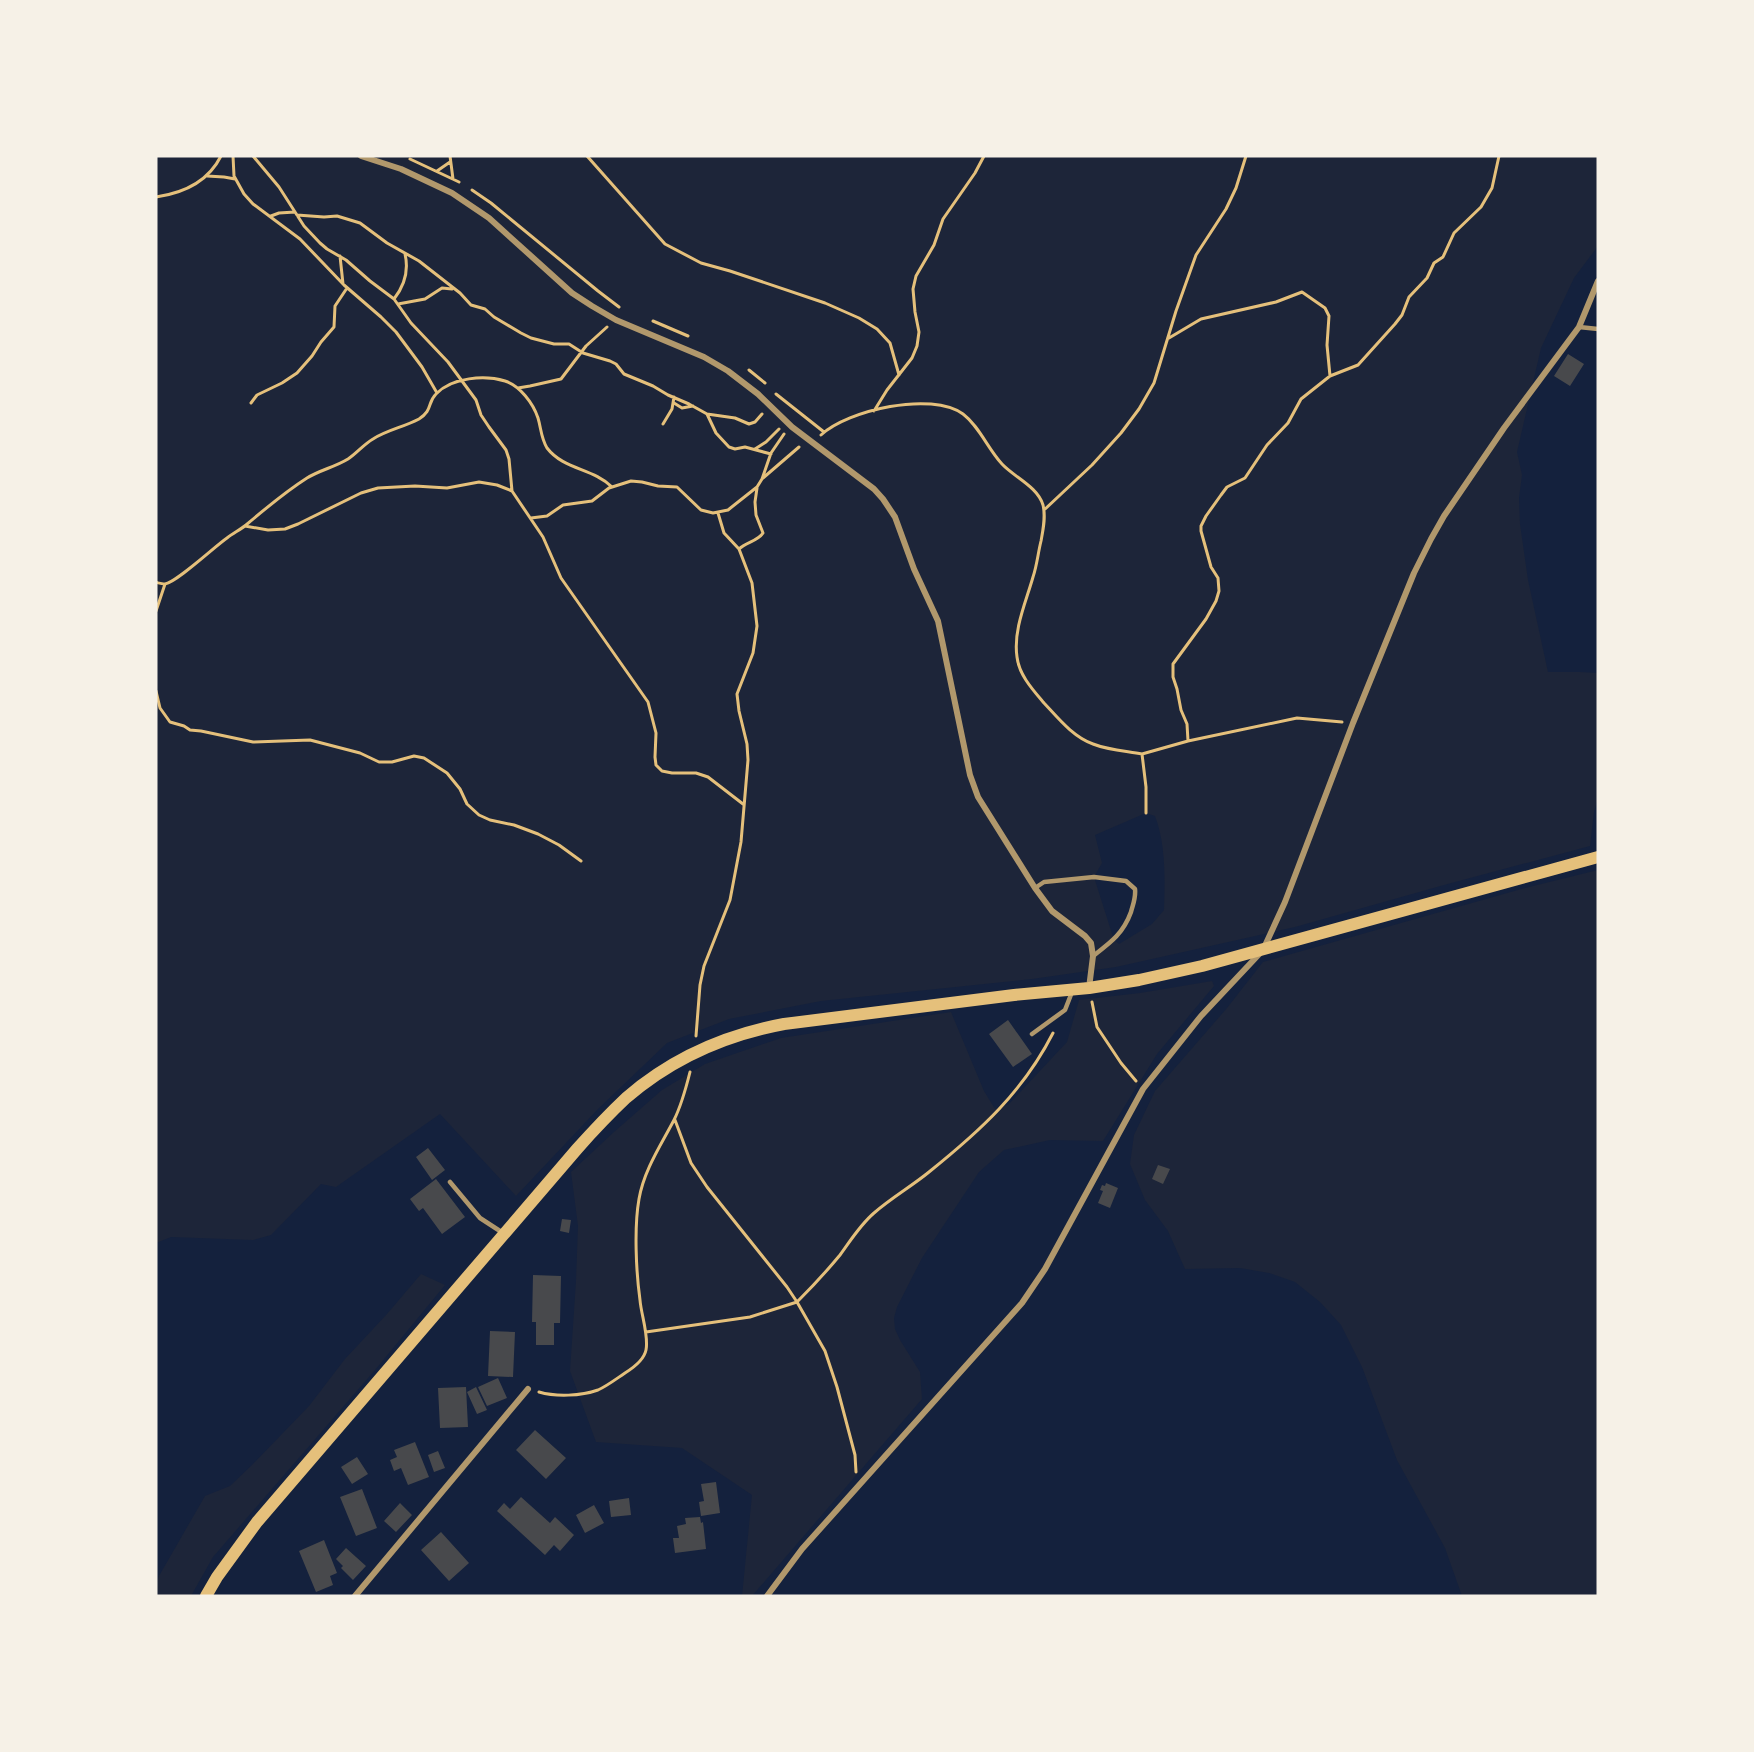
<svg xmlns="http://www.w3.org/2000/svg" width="1754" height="1752" font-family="'PT Sans',sans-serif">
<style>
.green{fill:#1d2539;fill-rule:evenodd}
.building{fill:#48494c}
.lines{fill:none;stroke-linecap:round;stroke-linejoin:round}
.path{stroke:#e5c07b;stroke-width:3}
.service{stroke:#b1986c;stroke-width:4.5}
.minor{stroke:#b1986c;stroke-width:6}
.secondary{stroke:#e5c07b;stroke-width:12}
</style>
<rect width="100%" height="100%" fill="#14213d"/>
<path class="green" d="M156 156H1598V246L1574 278 1541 348 1517 452 1522 475 1519 498 1520 524 1528 580 1548 672H1580L1598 673V798L1594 812 1590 846 1444 885 1295 927 1116 967 1032 979 821 1001 729 1019 667 1043 598 1109 516 1196 440 1114 336 1187 321 1184 271 1235 253 1240 171 1237 156 1243ZM1146 813 1155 816C1166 845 1165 879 1164 910L1152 924 1119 944 1114 940 1094 877 1102 863 1095 835Z
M1598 870V1596H1462L1445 1548 1397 1460 1362 1367 1341 1325 1320 1302 1295 1282 1269 1273 1240 1268 1185 1269 1168 1231 1145 1200 1130 1164 1134 1135 1155 1091 1227 1008 1263 962 1525 888Z
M1212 981 1214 986 1157 1054 1103 1141 1050 1140 1004 1150 979 1172 922 1258 897 1307 894 1318 895 1329 900 1340 920 1372 922 1399 752 1596H742L752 1495 682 1448 596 1442 570 1371 576 1281 578 1226 571 1172 614 1132 662 1090 705 1064 781 1038 951 1012 984 1091 995 1109 1009 1104 1067 1042 1079 1000 1140 993Z
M421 1274 445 1285 375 1370 213 1557 191 1596H156V1585L159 1576 205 1496 230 1486 252 1465 309 1406 345 1359 387 1314Z"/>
<path class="building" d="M1568 354 1584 364 1570 386 1554 376Z
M1008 1020 1032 1054 1013 1067 989 1034Z
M428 1148 445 1170 432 1180 416 1157Z
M1158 1165 1170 1169 1163 1184 1152 1179Z
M436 1179 465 1217 442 1234 423 1208 419 1211 410 1199Z
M1106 1183 1118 1188 1110 1208 1098 1203 1103 1191 1100 1190 1102 1185 1105 1186Z
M562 1219 571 1220 569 1233 560 1231Z
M533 1275 561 1276 560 1323H554V1345H536V1322H532Z
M490 1331 515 1332 513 1377 488 1376Z
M498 1378 507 1398 487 1406 478 1387Z
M466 1387 468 1427 440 1428 438 1388Z
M476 1387 487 1410 477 1414 467 1392Z
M535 1430 566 1458 546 1479 516 1450Z
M415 1442 429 1477 408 1485 401 1468 394 1471 390 1460 397 1457 394 1450Z
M438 1451 445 1468 434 1472 428 1455Z
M357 1457 368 1474 352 1484 341 1467Z
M716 1482 720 1513 701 1516 699 1502 704 1501 701 1484Z
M362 1489 377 1528 356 1536 340 1497Z
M521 1497 550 1523 555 1517 574 1535 560 1551 554 1545 545 1555 497 1511 504 1503 510 1509Z
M629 1498 631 1515 611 1517 609 1501Z
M400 1503 412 1515 396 1532 384 1521Z
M594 1505 604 1523 585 1533 576 1515Z
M700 1517 701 1523 703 1522 706 1549 675 1553 673 1538H679L677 1526 686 1524 685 1518Z
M441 1532 469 1563 449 1581 421 1550Z
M324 1540 337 1573 330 1576 333 1585 316 1592 299 1551Z
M346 1548 366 1566 353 1580 341 1568 343 1566 336 1559Z"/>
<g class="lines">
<path class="path" d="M233 156 234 176 244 194 253 204 300 239 344 285 381 317 396 332 422 367 437 393
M253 156 279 187 304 226 320 243 327 249 346 260 370 281 394 299 411 323 448 362 476 400 481 415 489 427 506 450 509 459 512 491
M450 156 453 179
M587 156 665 244 701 263 730 271 825 303 859 318 877 329 890 343 899 375
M410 159 459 182
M437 171 450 162
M207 176 224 177 235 179
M472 190 491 203 598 291 619 307
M156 197C184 193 208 182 221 156
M297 215 324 217 337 216 360 223 387 243 419 261 460 293 471 305 485 309 494 317 521 333 531 338 554 344H569L583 353 610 361 616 364 624 374 653 386 668 395 689 404 707 414 735 418 749 424 755 422 762 414
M271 216 279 213 295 212
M340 256 343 284
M394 299C405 285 409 271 405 254
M398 304 425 299 442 288 452 289
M653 321 688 336
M1169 338 1201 319 1276 302 1302 292 1325 308 1329 316 1327 345 1330 376
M749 370 765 383
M518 388 530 386 561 379 586 346 607 327
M776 394 824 432
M251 403 257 395 282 383 297 373 312 356 321 342 334 327 335 306 347 288
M674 403 682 408 693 406
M874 411 887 390 912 358 917 346 919 332 915 312 913 289 916 276 934 245 943 219 975 173 984 156
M707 414 716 433 729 447 735 449 745 447 771 454
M663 424 672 409 674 397
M821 435C848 410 931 391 963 414 979 426 988 449 1002 464 1014 477 1038 487 1043 505 1046 517 1043 530 1041 541 1038 553 1037 565 1033 577 1026 602 1013 630 1017 657 1019 675 1033 690 1044 703 1058 718 1073 737 1093 744 1108 750 1125 751 1142 754L1146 787V813
M755 449 766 442 779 429
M763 478 799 447
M1044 510 1092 465 1121 433 1139 409 1154 383 1176 311 1196 255 1226 209 1236 188 1246 156
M531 518 547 516 563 505 592 501 609 488 631 481 642 482 658 486 677 487 701 510 713 513 728 510 757 487 762 479 771 453 784 434
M245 526 268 530 285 529 298 524 361 493 378 488 415 486 447 488 479 482 497 485 512 491 543 537 561 578 648 702 656 733 655 757 656 765 662 771 672 773H696L708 777 743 804
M739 549C746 542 758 541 763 533L756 515 755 502 757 488
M156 582C157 583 164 584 165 584 177 582 214 547 227 538 233 533 240 530 246 525 266 508 285 492 307 478 320 470 335 467 348 459 357 453 363 445 373 439 387 430 404 427 419 419 433 410 427 403 436 394 452 377 485 375 505 381 520 386 533 403 538 418 541 428 541 438 547 448 564 470 593 468 612 487
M156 611 165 584
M156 691 160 708 170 722 184 726 190 730 201 731 253 742 310 740 360 753 379 762H392L414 756 424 758 447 773 460 789 467 804 479 815 490 820 514 825 538 834 559 845 581 861
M1188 741 1187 724 1181 710 1177 689 1173 677V664L1206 619 1216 601 1219 591 1218 578 1211 567 1201 531V526L1206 516 1221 495 1227 487 1245 478 1267 445 1288 423 1301 399 1330 376 1358 365 1395 324 1402 315 1409 297 1427 278 1434 263 1443 257 1454 233 1481 207 1492 188 1499 156
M1142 754 1188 741 1297 718 1342 722
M1092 1002 1097 1027 1121 1063 1136 1081
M696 1036 700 985 704 966 730 900 741 842 748 760 747 744 739 711 737 694 753 653 757 626 752 583 739 549 724 533 718 513
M675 1120 691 1163 707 1187 787 1287 797 1302C812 1287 826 1272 840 1255 851 1240 860 1225 874 1213 891 1198 912 1186 929 1172 980 1131 1023 1092 1053 1033
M646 1332 750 1317 797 1302 825 1351 837 1387 855 1455 856 1472
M539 1392C556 1397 581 1396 598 1390 607 1386 616 1379 625 1373 633 1368 644 1360 646 1350 649 1336 641 1314 640 1300 636 1271 634 1227 639 1199 644 1170 661 1145 674 1120 682 1104 686 1088 690 1072"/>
<path class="service" d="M1579 327 1598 329
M1035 888 1044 882 1094 877 1126 881 1135 889C1136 898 1133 904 1131 912 1123 934 1110 943 1093 956
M1032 1034 1065 1010 1072 992
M450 1182 480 1218 503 1233"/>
<path class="minor" d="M361 156 401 169 452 193 489 218 572 293 592 306 616 320 704 357 728 371 758 394 792 427 874 489 883 499 895 517 914 569 938 621 970 775 978 797 1035 888 1052 911 1085 936 1091 943 1093 956 1089 988
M355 1596 528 1389
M767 1596 802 1549 1022 1303 1045 1269 1143 1089 1201 1016 1263 950 1285 902 1353 723 1414 573 1431 539 1444 516 1504 428 1579 327 1598 281"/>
<path class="secondary" d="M206 1596 217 1577 257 1522 577 1149C593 1131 609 1114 626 1098 671 1059 725 1035 784 1024L1014 995 1089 988 1139 980 1202 966 1598 857"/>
</g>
<rect width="1754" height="1752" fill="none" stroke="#f6f1e7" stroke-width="315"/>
</svg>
